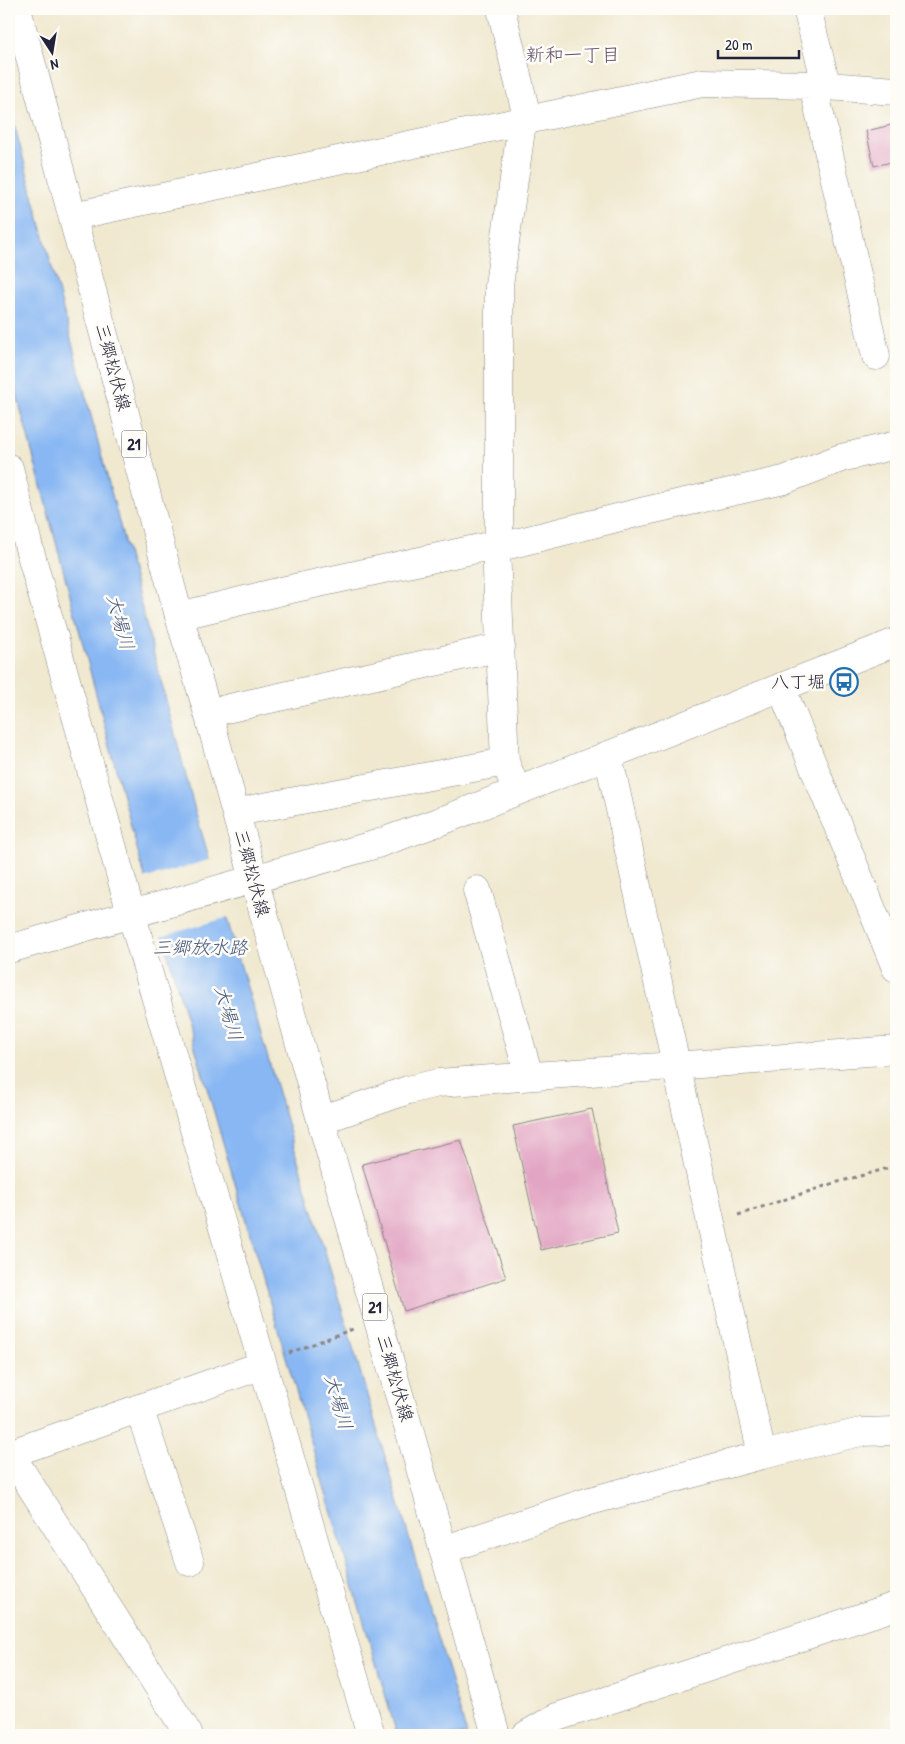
<svg xmlns="http://www.w3.org/2000/svg" width="905" height="1744" font-family="'Patrick Hand','Klee One',sans-serif">
<style>
.water{fill:#88b7f3;stroke:#556c97}
.pier{fill:#f0e9d0}
.building{fill:#e2a5c3}
.lines{fill:none;stroke-linecap:round;stroke-linejoin:round}
.minor-casing{stroke:#898686;stroke-width:29}
.major-casing{stroke:#898686;stroke-width:29}
.path{stroke:#898686;stroke-width:3;stroke-dasharray:4 4;stroke-linecap:butt}
.minor{stroke:#fff;stroke-width:28}
.major{stroke:#fff;stroke-width:28}
.labels{text-anchor:middle;stroke-width:5;stroke-linejoin:round;paint-order:stroke}
.shield{fill:#fdfcf7;stroke:#646373;stroke-width:1}
.shield-label{font-size:16px;font-weight:bold;fill:#22223b}
.street-label{font-size:18px;fill:#22223b;stroke:#fdfcf7}
.poi-label{font-size:18px;fill:#22223b;stroke:#fdfcf7;text-anchor:end}
.neighbourhood-label{font-size:19px;fill:#65506b;stroke:#fdfcf7}
.water-label{font-size:19px;font-style:italic;fill:#46567b;stroke:#fdfcf7}
</style>
<rect width="100%" height="100%" fill="#fdfcf7"/>
<filter id="ink" filterUnits="userSpaceOnUse"><feTurbulence type="fractalNoise" baseFrequency=".02" numOctaves="2"/><feDisplacementMap in="SourceGraphic" scale="10" xChannelSelector="R" yChannelSelector="G"/><feConvolveMatrix kernelMatrix="1 2 1 2 8 2 1 2 1" color-interpolation-filters="sRGB"/></filter>
<filter id="wash" filterUnits="userSpaceOnUse"><feTurbulence type="fractalNoise" baseFrequency=".0096" numOctaves="4" result="noise"/><feDisplacementMap in="SourceGraphic" scale="20" xChannelSelector="R" yChannelSelector="G"/><feGaussianBlur stdDeviation="1.12" result="paint"/><feColorMatrix in="noise" values="0 0 0 0 0 0 0 0 0 0 0 0 0 0 0 0 0 1.4 0 .05"/><feComposite in="paint" operator="in"/></filter>
<g filter="url(#wash)">
<rect width="100%" height="100%" fill="#f0e9d0"/>
<path class="water" d="M9 104 195 810 467 1735H397L140 860 9 365Z"/>
<path class="pier" d="M212 859 229 917 160 937 143 879Z"/>
<g id="blocks">
<path class="building" d="M896 124V161L874 166 866 131Z
M592 1109 618 1233 541 1250 513 1126Z
M461 1140 506 1278 404 1311 362 1164Z"/>
</g>
</g>
<g filter="url(#ink)">
<use href="#blocks" fill-opacity="0" stroke="#898686" stroke-width="1"/>
<g class="lines">
<defs>
<path id="minor" d="M501 9 528 121
M807 9 827 87
M813 85 876 356
M73 216 702 83 813 85 896 91
M9 468 28 544 131 913 371 1735
M496 548 641 512 784 480 841 458 896 445
M179 616 286 590 499 544
M781 687 896 968
M208 713 501 647
M517 791 505 762 496 548 499 544V285L522 123
M253 809 505 762
M477 890 529 1076
M9 949 377 844 449 818 896 642
M321 1120 408 1090 438 1083 896 1050
M139 1408 190 1562
M9 1452 189 1735
M9 1454 263 1365
M762 1455 861 1432 896 1431
M443 1550 590 1501 762 1455 608 755
M526 1735 557 1717 896 1606"/>
<path id="major" d="M17 9 179 616 208 713 321 1120 496 1735"/>
</defs>
<use href="#minor" class="minor-casing"/>
<use href="#major" class="major-casing"/>
<path class="path" d="M738 1215 831 1184 896 1166
M289 1353 353 1329"/>
<use href="#minor" class="minor"/>
<use href="#major" class="major"/>
</g>
</g>
<defs>
<symbol id="bus-ring" viewBox="-11 -11 22 22"><circle r="9.5" fill="#fdfcf7" stroke="#1f6fb2" stroke-width="1.5"/><path d="M-5-6H5V4H4V6H2V4H-2V6H-4V4H-5ZM-3.5-4V0h7V-4ZM-3.5 1.2v1.5H-2V1.2ZM2 1.2v1.5H3.5V1.2Z" fill="#1f6fb2"/></symbol>
</defs>
<g fill-rule="evenodd">
<use href="#bus-ring" x="828" y="666" width="32" height="32"/>
</g>
<g class="labels">
<g class="shield">
<rect x="121.5" y="430.5" width="25" height="27" rx="4"/>
<rect x="362.5" y="1293.5" width="25" height="27" rx="4"/>
</g>
<g class="shield-label">
<text x="134" y="450">21</text>
<text x="375" y="1313">21</text>
</g>
<g class="street-label">
<text transform="translate(113 367) rotate(75)" y="6">三郷松伏線</text>
<text transform="translate(252 873) rotate(75)" y="6">三郷松伏線</text>
<text transform="translate(395 1378) rotate(74)" y="6">三郷松伏線</text>
</g>
<g class="poi-label">
<text x="825" y="688">八丁堀</text>
</g>
<g class="neighbourhood-label">
<text x="573" y="61">新和一丁目</text>
</g>
<g class="water-label">
<text transform="translate(121 622) rotate(75)" y="7">大場川</text>
<text x="200" y="954">三郷放水路</text>
<text transform="translate(229 1013) rotate(74)" y="7">大場川</text>
<text transform="translate(339 1402) rotate(74)" y="7">大場川</text>
</g>
</g>
<rect width="905" height="1744" fill="none" stroke="#fdfcf7" stroke-width="30"/>
<g transform="translate(52 52) rotate(168)" stroke="#fdfcf7" stroke-width="4" paint-order="stroke">
<path d="M0-4L9 19L0 12L-9 19Z" fill="#22223b"/>
<text y="-8" font-size="14" font-weight="bold" text-anchor="middle" fill="#22223b">N</text>
</g>
<path d="M718 50v8h81v-8" fill="none" stroke="#22223b" stroke-width="2.5"/>
<text x="725" y="50" font-size="15" fill="#22223b" stroke="#fdfcf7" stroke-width="4" paint-order="stroke">20 m</text>
</svg>
